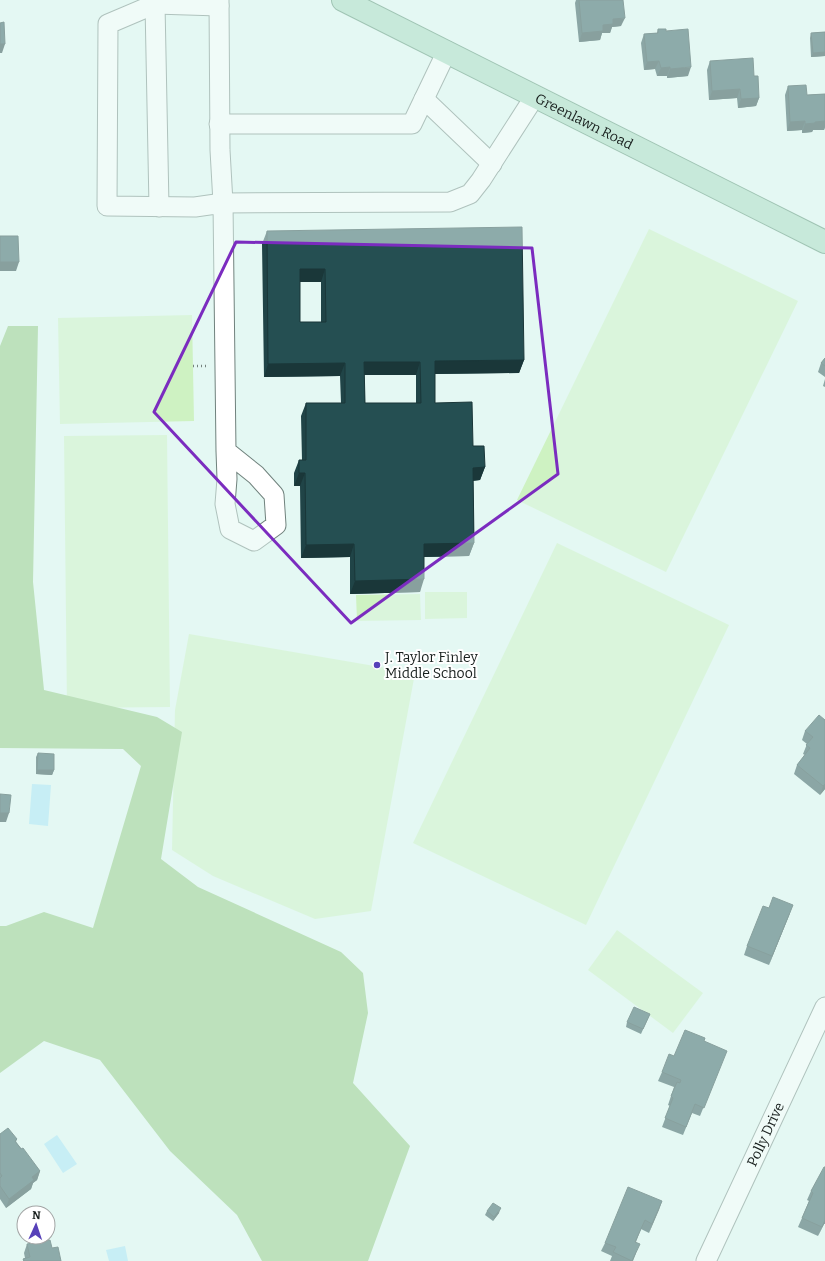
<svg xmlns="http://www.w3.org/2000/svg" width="825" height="1261" font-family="Bitter,serif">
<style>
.green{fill:#cef2c2}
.forest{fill:#8ec57a}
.water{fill:#a4e3f9}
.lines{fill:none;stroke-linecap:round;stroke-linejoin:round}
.minor-casing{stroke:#70827d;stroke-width:21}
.major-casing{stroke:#4c8567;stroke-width:24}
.path{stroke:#76837f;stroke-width:2.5;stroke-dasharray:1 3;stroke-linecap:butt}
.minor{stroke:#fff;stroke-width:19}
.major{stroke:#a4d7bc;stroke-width:22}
.wall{fill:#204447;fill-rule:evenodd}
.shaded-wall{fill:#1a3739}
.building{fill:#254f52;stroke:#1a3739;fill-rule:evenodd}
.marked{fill:none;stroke:#7b2cbf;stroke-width:3;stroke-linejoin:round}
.poi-dot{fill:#5741b9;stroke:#fff;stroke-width:1.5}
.labels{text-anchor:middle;stroke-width:4;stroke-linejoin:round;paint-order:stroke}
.street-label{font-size:14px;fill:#181f1d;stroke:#fff}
.poi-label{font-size:14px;fill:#181f1d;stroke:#fff;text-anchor:start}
</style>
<rect width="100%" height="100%" fill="#e4f8f3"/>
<path class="green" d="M649 229 798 301 666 572 517 500Z
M192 315 194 421 60 424 58 318Z
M167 435 170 707 67 708 64 436Z
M557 543 729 625 586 925 413 843Z
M425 592H467V618L425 619Z
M420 594 421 620 357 621 356 595Z
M189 634 415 673 371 911 315 919 213 876 172 850 175 710Z
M617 930 703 993 673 1033 588 970Z"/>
<path class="forest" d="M8 326H38L33 582 44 690 157 717 182 732 161 859 198 887 341 952 363 973 368 1013 353 1083 410 1146 368 1261H262L237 1215 170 1151 100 1060 44 1041 0 1073V926H6L44 912 93 928 141 766 123 749 0 748V346Z"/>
<path class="water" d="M32 784 51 785 48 826 29 824Z
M57 1135 77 1164 63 1173 44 1144Z
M125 1246 128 1261H109L106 1250Z"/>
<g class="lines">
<defs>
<g id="minor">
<path d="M219 0 220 150 223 203 450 202 470 194 481 180 535 96"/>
<path d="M155 4 159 207"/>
<path d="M219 6 155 4 108 24 107 206 195 207 223 203 226 451 227 479 225 504 230 529 254 541 276 525 274 495 256 475 226 451"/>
<path d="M424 99 492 164"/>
<path d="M219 124H412L447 51"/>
<path id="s1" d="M706 1261 825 1007"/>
</g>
<g id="major">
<path id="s2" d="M343 0 825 242"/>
</g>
</defs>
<use href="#minor" class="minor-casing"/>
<use href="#major" class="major-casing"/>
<path class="path" d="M193 366H207"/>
<use href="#minor" class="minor"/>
<use href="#major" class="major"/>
</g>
<path class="wall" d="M576 0H623L621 26 612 27 610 33H602L600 40 579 42 575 3Z
M658 29 666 31 688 76 667 78V76H657L655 69 644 70 641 43 644 34 657 33Z
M825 32V56L811 57 810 38 811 33Z
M710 61 754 76 759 98 756 106 738 108 737 98 709 100 707 70Z
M788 86 807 95 825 94V127L824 130H813L812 132 802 133V130L787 131 785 95Z
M267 231 524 360 519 373 435 374V403L473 446 485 467 480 480 473 481 474 543 469 556 424 557 420 592 350 594V557L301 558 300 486H294V473L299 460H302L301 416 306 403H341L340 376 264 377 262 244ZM300 282H321V322H300ZM364 375H416V403H365Z
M825 358V377L818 372 821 363Z
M825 379V387L823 386Z
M825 720V789L820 795 794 774 797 765 805 755 803 754 807 744 802 740 805 731Z
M38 753 54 770 52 775 36 774V757Z
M769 908 790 913 769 965 744 955 747 946Z
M650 1014 641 1034 626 1027 627 1022Z
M704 1041 723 1059 700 1116 692 1113 683 1135 662 1127 670 1106 668 1105 674 1087 658 1081 662 1072 674 1056Z
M0 1134 17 1139 16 1142 40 1171 37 1180 33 1183 31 1189 6 1208 0 1199Z
M825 1167V1224H824L818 1236 798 1227 802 1218 809 1201 807 1200 811 1191Z
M662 1201 649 1233 641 1229 636 1242V1253L633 1261H610L612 1256 601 1251 605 1243Z
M487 1211 499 1213 493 1221 485 1215Z
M27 1244 52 1248 61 1261H23V1259L25 1258 24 1253Z"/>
<path class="shaded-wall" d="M625 18 621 26 612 27 610 33H602L600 40 579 42 582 33 603 25 613 19Z
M0 44H5L2 53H0Z
M825 52V56L811 57 813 53Z
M659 61 655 69 644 70 647 62Z
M670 67 667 76H657L661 68Z
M691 67 688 76 667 78 670 69Z
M740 89 737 98 709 100 712 91Z
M759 98 756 106 738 108 741 99Z
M805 121 802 130 787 131 790 122Z
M825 121V127L824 130H813L812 132 802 133 805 124 815 122Z
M0 262H19L16 271H0Z
M300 269H325L321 282H295Z
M524 360 519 373 430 374 435 361Z
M364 362H420L416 375H359Z
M345 363 340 376 264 377 268 364Z
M485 467 480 480 468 481 473 468Z
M299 473H305L300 486H294Z
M474 543 469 556 419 557 424 544Z
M354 544 350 557 301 558 306 545Z
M424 579 420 592 350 594 355 581Z
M37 770H54L52 775 36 774Z
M825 784V789L820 795 823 786Z
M0 813H9L6 822H0Z
M793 905 790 913 769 965 772 956Z
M40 1171 37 1180 33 1183 31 1189 6 1208 9 1199 32 1177Z
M662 1201 659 1210 649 1233 652 1224Z
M501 1208 499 1213 493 1221 494 1217Z
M825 1220V1222L818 1236 822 1227Z"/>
<path class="building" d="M579 0H623L625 18 613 19V24L603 25V31L582 33Z
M4 22 5 44H0V23Z
M658 29H666V31L688 29 691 67 670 69V67L661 68 659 61 647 62 644 34 658 33Z
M825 32V52L813 53 811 33Z
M753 58 754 76H758L759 98 741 99 740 89 712 91 710 61Z
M806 85 807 95 825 94V121L815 122V123L805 124V121L790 122 788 86Z
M522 227 524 360 435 361V403L472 402 473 446H484L485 467 473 468 474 543 424 544V579L355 581 354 544 306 545 305 473H299V460H306V403H345V363L268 364 267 231ZM300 269H325L326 322H300ZM364 362H420L421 403H365Z
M0 236H18L19 262H0Z
M825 358V366L821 363Z
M819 715 825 720V784L823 786 797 765 810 748 806 745 813 737 805 731Z
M38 753 54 754V770H37Z
M0 794 11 795 9 813H0Z
M773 897 793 905 772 956 747 946 763 906 769 908Z
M634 1007 650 1014 643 1029 627 1022Z
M685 1030 705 1038 704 1041 727 1051 704 1108 695 1104 686 1127 665 1118 673 1098 671 1096 677 1082 680 1083 681 1080 662 1072 669 1054 674 1056Z
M8 1128 17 1139 15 1141 21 1149 23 1148 40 1171 32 1177 34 1180 9 1199 0 1186V1178L2 1176 0 1173V1134Z
M824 1167H825V1220L822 1227 802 1218 813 1193 811 1191Z
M628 1187 662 1201 652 1224 645 1220 635 1242 640 1244 632 1261 613 1252 616 1247 605 1243Z
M493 1203 501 1208 494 1217 487 1211Z
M50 1240 52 1248 58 1247 61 1261H24L23 1259 30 1257 27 1244Z"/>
<path d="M0 0H825V1261H0ZM236 242 532 248 558 474 351 623 154 412Z" fill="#e4f8f3" fill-opacity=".55" fill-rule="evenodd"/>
<path class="marked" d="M236 242 532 248 558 474 351 623 154 412Z"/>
<circle class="poi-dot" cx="377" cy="665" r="4"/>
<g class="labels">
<g class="street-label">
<text dy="5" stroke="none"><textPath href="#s2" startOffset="270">Greenlawn Road</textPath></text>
<text dy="5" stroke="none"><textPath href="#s1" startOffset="140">Polly Drive</textPath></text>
</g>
<g class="poi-label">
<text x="385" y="662">J. Taylor Finley<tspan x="385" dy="16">Middle School</tspan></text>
</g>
</g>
<g transform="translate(36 1225) rotate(3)"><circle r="19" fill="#ffffff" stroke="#a3a5a5"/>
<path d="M0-3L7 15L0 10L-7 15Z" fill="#5741b9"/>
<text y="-6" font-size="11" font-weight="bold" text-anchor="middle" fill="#181f1d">N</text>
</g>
</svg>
